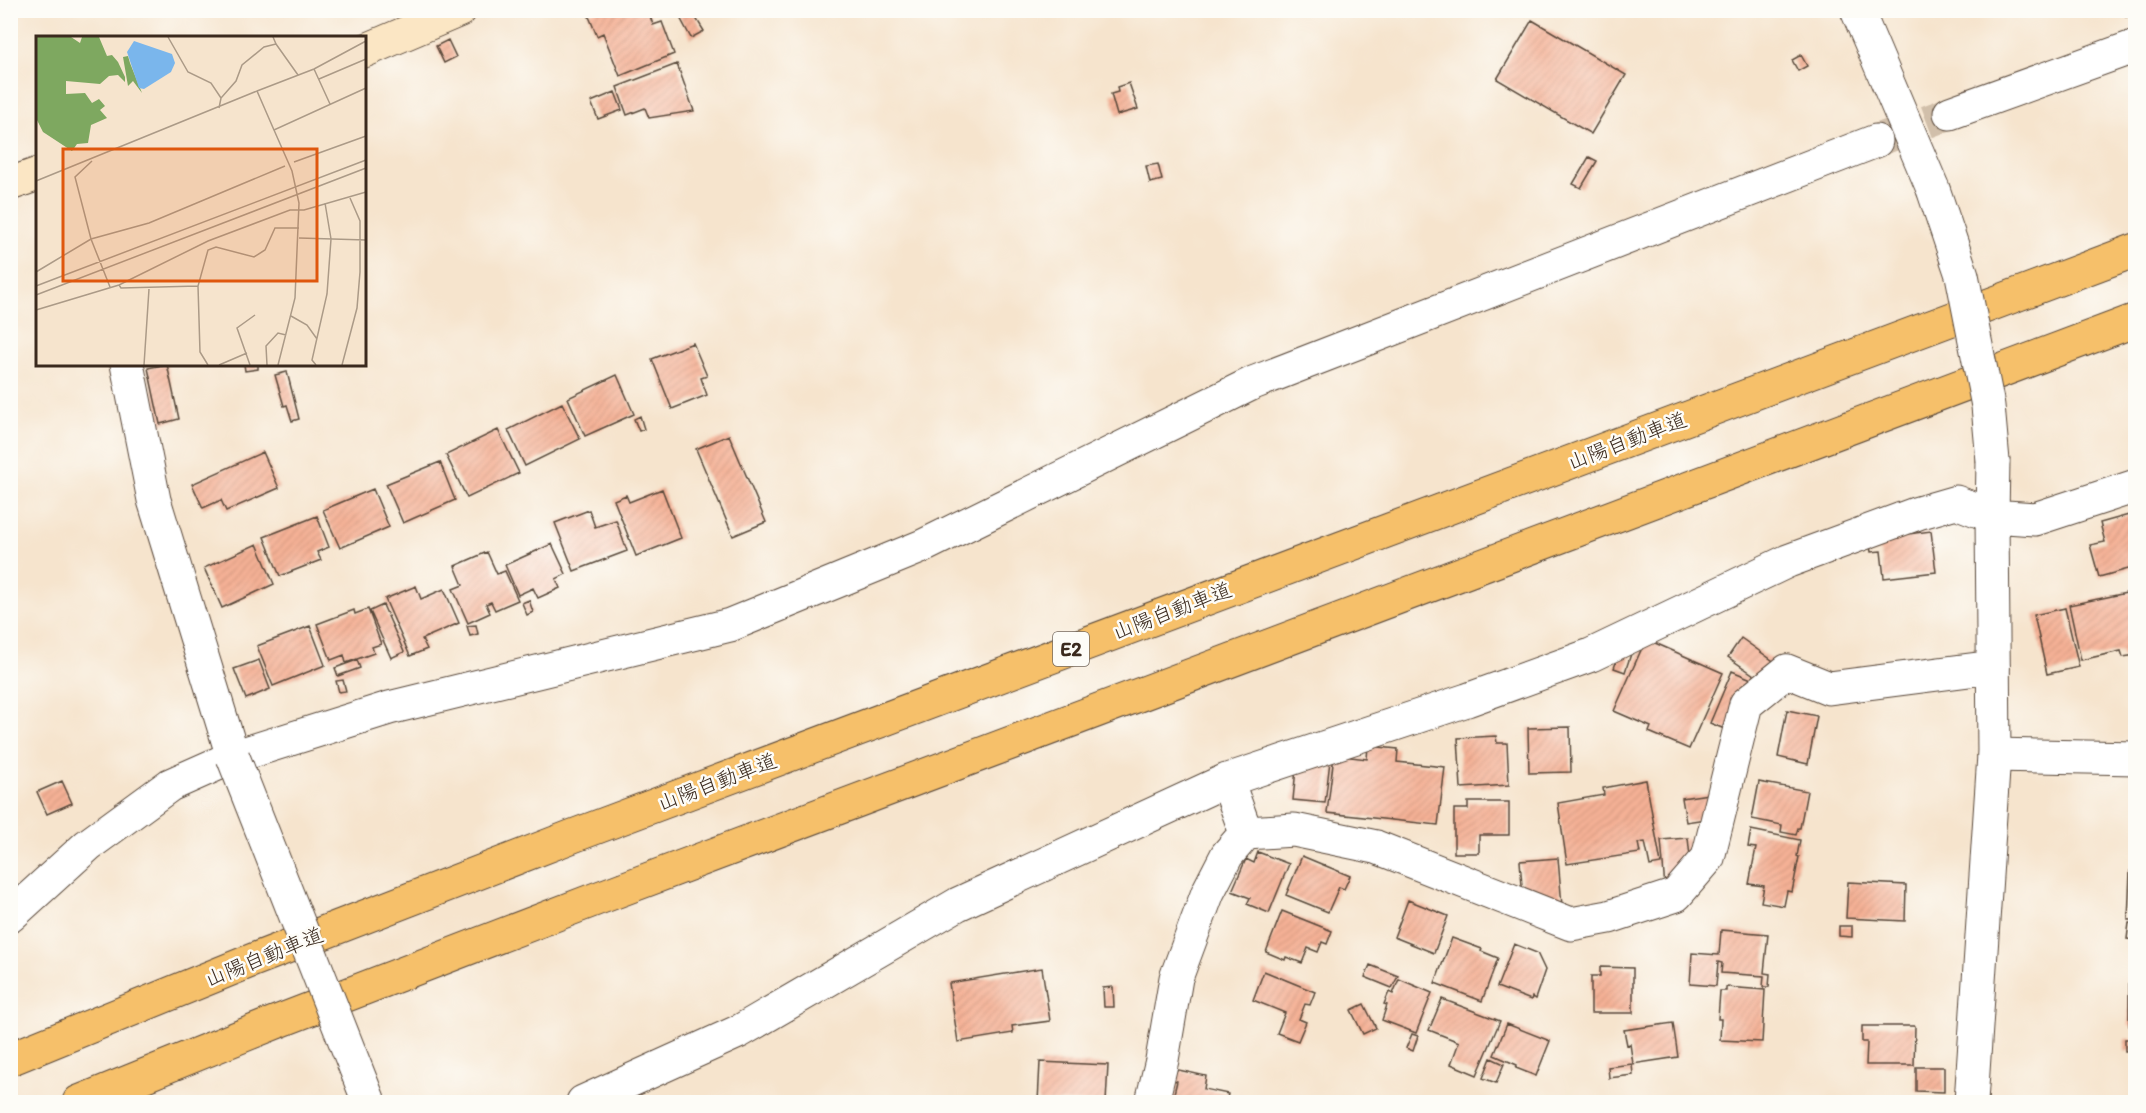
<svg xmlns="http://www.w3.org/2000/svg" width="2146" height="1113" font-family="Itim,'Klee One',sans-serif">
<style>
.building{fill:url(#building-hatch)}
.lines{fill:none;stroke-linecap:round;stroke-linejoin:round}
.tertiary-tunnel{stroke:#d1bfaa;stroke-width:33;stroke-dasharray:33 16;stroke-linecap:butt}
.minor-casing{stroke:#574638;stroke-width:35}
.tertiary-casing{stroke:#574638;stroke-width:35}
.secondary-casing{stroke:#574638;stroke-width:35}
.motorway-casing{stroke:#574638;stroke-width:35}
.minor{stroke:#fff;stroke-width:33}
.tertiary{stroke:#fff;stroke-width:33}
.secondary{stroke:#fbe6c4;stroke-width:33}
.motorway{stroke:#f6c06b;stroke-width:33}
.tertiary-bridge-casing{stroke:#574638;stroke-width:35;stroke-linecap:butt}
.tertiary-bridge{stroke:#fff;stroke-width:33}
.labels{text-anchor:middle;stroke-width:5;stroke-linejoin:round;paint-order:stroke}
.shield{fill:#fdfcf7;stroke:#75695f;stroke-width:1.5}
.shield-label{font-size:20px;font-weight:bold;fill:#3b2a1e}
.street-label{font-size:21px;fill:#3b2a1e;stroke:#fdfcf7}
.inset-road{fill:none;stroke:#ab9a87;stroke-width:1.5}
.view{fill:#df570d;fill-opacity:0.15;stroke:#df570d;stroke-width:3}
.inset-edge{fill:none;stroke:#3b2a1e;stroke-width:3}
</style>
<defs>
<pattern id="building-hatch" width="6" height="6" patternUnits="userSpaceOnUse" patternTransform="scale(1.5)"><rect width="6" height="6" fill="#f5b195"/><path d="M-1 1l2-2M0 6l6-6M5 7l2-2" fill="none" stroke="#d39880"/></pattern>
</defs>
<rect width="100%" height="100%" fill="#fdfcf7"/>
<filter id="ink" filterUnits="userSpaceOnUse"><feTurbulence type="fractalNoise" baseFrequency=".0167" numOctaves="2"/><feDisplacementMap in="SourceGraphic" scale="12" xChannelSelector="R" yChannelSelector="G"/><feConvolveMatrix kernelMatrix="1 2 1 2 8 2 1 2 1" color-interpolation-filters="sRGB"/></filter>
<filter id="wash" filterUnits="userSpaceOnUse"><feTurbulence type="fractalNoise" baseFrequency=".008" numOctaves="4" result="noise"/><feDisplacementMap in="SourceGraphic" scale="24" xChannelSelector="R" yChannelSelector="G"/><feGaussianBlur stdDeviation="1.35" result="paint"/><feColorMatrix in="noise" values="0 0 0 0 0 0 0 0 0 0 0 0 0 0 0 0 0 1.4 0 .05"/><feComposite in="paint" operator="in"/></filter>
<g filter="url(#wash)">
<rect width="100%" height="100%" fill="#f6e4cd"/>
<g id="blocks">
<path class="building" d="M598 10H648L653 25 662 22 674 54 620 76 603 33 597 36 588 14Z
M680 10H691L704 31 691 38 677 12Z
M2124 10H2136V13L2126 17Z
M1532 20 1626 75 1591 134 1497 79Z
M448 40 456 57 444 63 436 46Z
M1801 55 1807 66 1798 71 1792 60Z
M677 64 694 111 649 118 645 108 627 115 617 87Z
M1129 83 1138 109 1117 115 1111 94 1118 92 1117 87Z
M615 92 622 110 598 119 591 102Z
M1589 157 1597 161 1581 188 1573 184Z
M1158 164 1162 180 1150 183 1146 166Z
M693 343 707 376 701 378 707 395 672 409 652 359Z
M167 364 179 419 160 424 148 368Z
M244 364H258V369L245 371Z
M287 372 299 419 292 421 287 405 284 406 275 375Z
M617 375 634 414 585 436 568 398Z
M562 403 580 439 525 466 508 430Z
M640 416 644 429 639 431 634 419Z
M498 430 519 473 467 498 446 455Z
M729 435 766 522 733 536 696 449Z
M263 452 279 488 226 511 221 500 203 508 192 484Z
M440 462 455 500 403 523 386 484Z
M373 489 389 527 340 548 323 510Z
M662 489 681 538 636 556 614 500 626 495 629 502Z
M589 510 595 527 616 520 627 551 574 571 555 523Z
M2136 513V567L2099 577 2090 545 2105 542 2100 523Z
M317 516 329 547 317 552 321 560 280 576 264 537Z
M1931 531 1936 572 1884 578 1881 551 1871 552 1869 539Z
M257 544 274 584 222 608 204 568Z
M552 544 566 574 556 579 560 588 538 598 533 588 518 595 505 565Z
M487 552 497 574 505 571 518 600 495 610 491 602 486 604 490 613 468 623 453 589 463 585 455 566Z
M416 586 421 599 444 589 459 623 422 639 427 649 410 656 385 599Z
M2136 591V655L2123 657 2121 651 2081 660 2069 605Z
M529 600 533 612 527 615 522 603Z
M383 605 404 652 391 658 370 611Z
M2065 608 2079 667 2047 674 2034 615Z
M368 609 381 644 372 647 374 653 346 663 344 655 331 660 317 624 354 610 355 614Z
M476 625 478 634 470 636 467 626Z
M310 626 325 665 273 686 257 646Z
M1741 638 1783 668 1770 686 1728 657Z
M1646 639 1723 673 1689 749 1649 732 1651 727 1614 711Z
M1623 644 1633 648 1625 672 1614 668Z
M259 660 270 689 246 699 234 669Z
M357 660 360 668 338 676 335 668Z
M1732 671 1761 683 1739 735 1710 723Z
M343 680 346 691 339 692 336 681Z
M1787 710 1817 716 1808 764 1778 757Z
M1570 727 1571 772 1529 773 1528 728Z
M1496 736 1497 743H1507L1509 785 1461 788 1458 738Z
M1368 746 1398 749 1397 762 1445 767 1438 825 1327 813 1334 755 1367 759Z
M1297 758 1330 761 1325 803 1293 800Z
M1646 780 1661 864 1650 866 1645 842 1638 843 1640 853 1567 864 1558 803 1604 795 1603 788Z
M62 781 72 803 47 814 37 792Z
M1759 782 1807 791 1800 828H1798L1796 835 1781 832 1782 825 1752 819Z
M1715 793 1719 817 1686 822 1682 798Z
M1468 802H1509V835H1479V853H1454V809H1468Z
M1751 830 1800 840 1797 856 1799 857 1792 892 1787 891 1784 906 1761 902 1764 886 1749 884 1756 848 1748 847Z
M1688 838 1693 885 1665 888 1661 840Z
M1258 852 1289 864 1269 913 1247 904 1250 898 1232 891 1246 859 1254 863Z
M1302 856 1350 876 1344 889 1339 887 1328 912 1286 895Z
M1558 858 1562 906 1524 910 1520 861Z
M2130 871H2136V920H2128Z
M1848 882 1906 885 1905 921 1846 918Z
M1408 900 1448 916 1434 953 1394 937Z
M1282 911 1332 931 1327 944 1322 942 1318 952 1308 948 1302 963 1286 957 1285 960 1266 952Z
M2129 923H2136V940L2127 939Z
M1839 926H1852V937L1839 936Z
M1721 930 1768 934 1764 973 1770 974 1769 987H1763L1764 976 1721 973 1722 963 1718 962 1716 986 1690 984 1692 953 1719 955Z
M1452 938 1482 949 1481 951 1498 958 1482 1001 1435 983Z
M1514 944 1537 953 1545 970 1535 999 1532 997 1531 1000 1497 987Z
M1370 965 1398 976 1392 988 1365 977Z
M1600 967 1633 968V1013H1591V976H1600Z
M1042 968 1050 1021 1012 1026 1013 1033 958 1042 949 983Z
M2129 969H2136V1026H2129Z
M1264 971 1315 992 1310 1005 1305 1004 1299 1019 1306 1022 1298 1041 1277 1033 1285 1013 1253 1000Z
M1399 979 1432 993 1416 1033 1382 1020 1387 1005 1384 1004 1389 992 1393 994Z
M1113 987 1114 1007H1104L1103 988Z
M1726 987 1765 990 1762 1042 1720 1040 1721 1019H1718L1720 991H1726Z
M1442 999 1500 1021 1477 1075 1451 1064 1459 1042 1429 1030Z
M1364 1004 1376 1028 1363 1034 1351 1010Z
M1673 1023 1678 1057 1633 1064 1630 1044 1627 1045 1624 1030Z
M1507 1024 1550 1041 1536 1076 1516 1068 1517 1065 1494 1055Z
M1862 1026H1915L1914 1065H1866L1867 1042H1862Z
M1412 1034 1418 1036 1413 1051 1406 1048Z
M2125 1039H2133V1051H2125Z
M1491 1058 1504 1064 1496 1083 1483 1078Z
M1040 1062 1108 1065 1106 1102H1038Z
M1632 1064 1633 1075 1609 1078 1608 1067Z
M1916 1067H1944V1092L1916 1091Z
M1174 1069 1206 1076 1204 1089 1228 1094 1226 1102H1172L1177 1081 1172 1080Z"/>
</g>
</g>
<g filter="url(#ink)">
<use href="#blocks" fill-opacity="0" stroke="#574638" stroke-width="1.5"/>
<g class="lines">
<path class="tertiary-tunnel" d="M1881 139 1950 113"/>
<defs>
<path id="minor" d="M127 364 154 500 233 757
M1994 755 2136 758
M1227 780 1246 833
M583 1102 740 1031 958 904 1227 780 1467 700 1591 655 1788 561 1918 513 1956 502 1992 516
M1152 1102 1162 1060 1176 978 1208 892 1227 855 1246 833 1294 830 1376 847 1571 924 1609 917 1676 895 1708 858 1746 704 1787 671 1829 688 1993 667"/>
<path id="tertiary" d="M1857 10 1933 189
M1950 113 2136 46
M1992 516 2035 519 2136 486
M10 916 88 845 170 785 233 757 389 708 730 625 923 546 1253 383 1876 141
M1971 1102 1994 755 1992 516 1993 461"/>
<path id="secondary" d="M364 51 460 10
M10 184 38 174"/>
<path id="motorway" d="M10 1059 253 960 573 836 2136 250
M79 1102 274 1023 596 899 2136 320"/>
</defs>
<use href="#minor" class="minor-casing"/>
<use href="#tertiary" class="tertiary-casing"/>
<use href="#secondary" class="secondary-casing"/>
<use href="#motorway" class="motorway-casing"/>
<use href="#minor" class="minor"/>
<use href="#tertiary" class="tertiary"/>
<use href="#secondary" class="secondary"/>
<use href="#motorway" class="motorway"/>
<defs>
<path id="tertiary-bridge" d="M1933 189 1962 275 1988 406 1993 461
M233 757 369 1102"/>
</defs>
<use href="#tertiary-bridge" class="tertiary-bridge-casing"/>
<use href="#tertiary-bridge" class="tertiary-bridge"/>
</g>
</g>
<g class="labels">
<rect class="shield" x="1053" y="632" width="36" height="34" rx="4.5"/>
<g class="shield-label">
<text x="1071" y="656">E2</text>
</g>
<g class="street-label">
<text transform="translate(1627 441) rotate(-21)" y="7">山陽自動車道</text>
<text transform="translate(1172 611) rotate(-21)" y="7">山陽自動車道</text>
<text transform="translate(717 782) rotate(-21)" y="7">山陽自動車道</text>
<text transform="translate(264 957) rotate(-22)" y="7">山陽自動車道</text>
</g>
</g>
<g transform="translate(36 36)">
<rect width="330" height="330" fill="#f6e4cd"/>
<path d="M0 1H35L44 7 46 1H63L71 20 76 19 82 26 89 41V46L82 39 73 40 64 48 30 45V58L49 57 56 67 63 63 69 70 64 74 71 82 55 89 52 107 41 108 36 115 7 96 0 82ZM92 20 94 27 106 57 97 45 92 50 87 21Z" fill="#7ea860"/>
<path d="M98 5 136 18 139 27 135 36 108 53 103 52 91 16Z" fill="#7ab6ec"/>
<path class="inset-road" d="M132 1 152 36 175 47 185 62M240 8 262 39M278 33 294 68M283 43 330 23M221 55 278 33 330 5M183 72 185 62 200 45 206 29 228 11 240 8 237 1M238 94 256 135 263 167 259 262 242 329M56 125 39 141 55 203 74 251M258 126 330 100M0 145 221 55 238 94 330 52M263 202 330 204M0 236 55 203 113 187 249 130M83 249 85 252 162 250M0 250 330 124M0 259 330 132M0 274 83 249 172 205 254 174H268L330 156M255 280 271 289 281 303M108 329 113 253M172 329 164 316 162 250 172 214 180 211 218 221 229 214 239 192H263M183 329 211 317M214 329 201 292 219 279M231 329 230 310 242 297 250 299M280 329 276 324 291 258 295 203 289 167M306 329 321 272 324 236V185L314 162"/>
<path class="view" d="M27 113H281V245H27Z"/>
<rect width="330" height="330" class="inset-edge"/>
</g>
<rect width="2146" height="1113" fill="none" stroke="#fdfcf7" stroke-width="36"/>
</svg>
